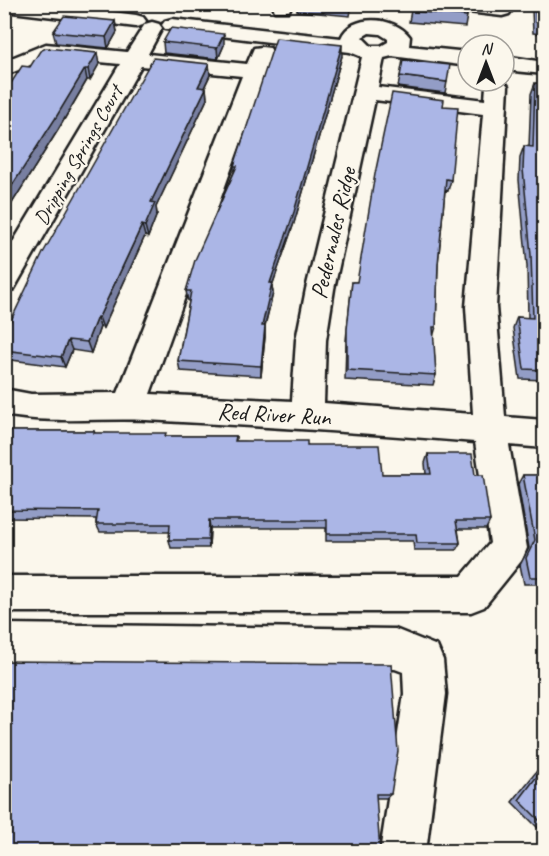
<svg xmlns="http://www.w3.org/2000/svg" width="549" height="856" font-family="Caveat,sans-serif">
<style>
.lines{fill:none;stroke-linecap:round;stroke-linejoin:round}
.minor-casing{stroke:#1c1c1c;stroke-width:5}
.minor{fill:#fbf7ec;fill-rule:evenodd}
.wall{fill:#939dc6;stroke:#1c1c1c;stroke-width:1.5}
.shaded-wall{fill:#787fa1;stroke:#1c1c1c;stroke-width:1.5}
.building{fill:#abb6e6;stroke:#1c1c1c;stroke-width:1.5}
.labels{text-anchor:middle;stroke-width:4.5;stroke-linejoin:round;paint-order:stroke}
.far-street-label{font-size:20px;fill:#1c1c1c;stroke:#fbf7ec}
.street-label{font-size:24px;fill:#1c1c1c;stroke:#fbf7ec}
</style>
<rect width="100%" height="100%" fill="#fbf7ec"/>
<filter id="ink" filterUnits="userSpaceOnUse"><feTurbulence type="fractalNoise" baseFrequency=".0167" numOctaves="2"/><feDisplacementMap in="SourceGraphic" scale="12" xChannelSelector="R" yChannelSelector="G"/><feConvolveMatrix kernelMatrix="1 2 1 2 8 2 1 2 1" color-interpolation-filters="sRGB"/></filter>
<g filter="url(#ink)">
<g class="lines">
<defs>
<path id="minor" d="M4 4H50L136 15 143 17 146 21 143 25 136 27 4 11Z
M272 4H292L289 11H275Z
M441 4H504L509 6 512 10 509 14 502 16 451 10 444 8Z
M172 19 341 38C351 13 395 16 410 37L409 46 468 52V66L392 56 384 58 378 87 485 100 486 86 489 81H504L508 86 496 307 505 417 544 420V448L509 445 527 548 522 560 484 607 471 612H4V576H462L490 543 475 442C366 433 256 426 146 420 99 418 51 424 4 415V389L31 394 118 393 242 76 141 66 14 289 4 292V257L120 64 49 57 4 76V61L46 44 127 52 145 24 152 22 159 24 162 28 148 54 247 64 254 48 262 47 270 48 273 53 150 394 292 401 296 340 306 289 362 57 350 52 165 29 162 25 165 21ZM369 33 380 34 388 39V42L381 46H371L362 37ZM375 100 483 114 466 307 473 414 324 403 326 340 334 289Z
M504 56 544 62V74L504 70Z
M4 624 395 629 437 646 443 660 446 694 426 852H380L404 694 403 672 395 669 4 664Z"/>
</defs>
<use href="#minor" class="minor-casing"/>
<use href="#minor" class="minor"/>
</g>
<path class="wall" d="M297 4H352L350 16 297 11Z
M412 4 467 16 465 27 409 22Z
M528 4H544V34L533 33 532 10 528 9Z
M115 21 117 32 108 48 56 43 53 32Z
M163 42 224 45 218 59 164 53Z
M342 56 294 223 272 286 273 293 265 326V337L261 376 180 371 178 361 189 302 188 301 186 291 234 172V166Z
M99 64 90 80H87L58 130 4 216V94L30 67Z
M209 64 210 75 204 88H206L207 99 156 207 157 214 148 237 145 236 103 328 100 327 91 353 72 350 65 367 4 359V335Z
M400 76 447 82 445 93 398 87Z
M544 78V380L520 379 513 328 517 317 528 318 527 266 519 180 520 157 524 146 529 147 531 94 535 83 543 84Z
M443 106 451 180 448 191 445 190 438 264 436 327 433 337 436 375 433 385 345 380 346 340 352 282H357Z
M4 431H94L95 433 166 436H236V441L307 445 382 474H426L425 463 428 454 475 475 490 521 486 529H458L460 543 456 550H414L413 541H326V528H210L209 548H171L169 540 170 532H100L96 524V519L4 518Z
M523 475H544V584H524L520 565 529 548 518 484Z
M4 661 391 794 386 798H377Z
M544 765V834L512 802 540 767Z"/>
<path class="shaded-wall" d="M115 21 117 32 108 48 106 37Z
M224 34V45L218 59 217 48Z
M342 45V56L294 223 272 286 273 293 262 337V326L270 283Z
M97 53 99 64 90 80 88 69Z
M209 64 210 75 199 98 198 87Z
M85 69 87 80 58 130 4 216V198Z
M206 88 207 99 156 207 157 214 148 237 145 226 151 202Z
M142 225 145 236 103 328 99 317Z
M97 317 100 327 91 353 87 342Z
M265 326V337L261 376V366Z
M68 340 72 350 65 367 61 357Z
M209 520 210 528 209 548 208 540Z"/>
<path class="building" d="M412 4H468L467 16 411 11Z
M535 4H544V23L536 22Z
M64 16 115 21 106 37 53 32Z
M171 28 224 34 217 48 163 42Z
M276 38 342 45 294 212 270 283H272L262 326H265L261 366 178 361 191 291H186L195 260 237 166H234Z
M46 48 97 53 88 69H85L55 119 4 198V94L22 66 30 67 40 51Z
M153 58 209 64 198 87 206 88 151 202 155 203 145 226 142 225 99 317H97L87 342 68 340 61 357 4 350V335L43 253Z
M403 60 450 65 447 82 400 76Z
M535 83 544 84V370L524 369 517 317 533 318 531 255 523 169 524 146 533 147Z
M392 93 444 100 443 106 458 107 451 180 446 179 438 264 436 327H433L436 375 347 370V329L352 282H357L375 174Z
M4 431H94V433H166L165 436H236L235 441H307V445H379L382 474H431L428 454H472L475 475H483L490 521H456L460 543H417L416 534H327V520H209L208 540H169L170 524H96L98 511 4 510Z
M523 475H544V577H530L526 558 535 540Z
M4 661 391 664 398 751 391 794H376L380 852H4Z
M544 767V825L519 800Z"/>
</g>
<g class="labels">
<g class="far-street-label">
<text transform="translate(78 155) rotate(-60)" y="7">Dripping Springs Court</text>
</g>
<g class="street-label">
<text transform="translate(333 233) rotate(-77)" y="8">Pedernales Ridge</text>
<text transform="translate(274 414) rotate(3)" y="8">Red River Run</text>
</g>
</g>
<rect width="549" height="856" fill="none" stroke="#fbf7ec" stroke-width="24"/>
<rect x="12" y="12" width="525" height="832" fill="none" stroke="#1c1c1c" stroke-width="2" filter="url(#ink)"/>
<g transform="translate(486 63)"><circle r="28" fill="#fbf7ec" stroke="#a29f99" stroke-width="1.5"/>
<path d="M0-4.5L10 22L0 15L-10 22Z" fill="#1c1c1c"/>
<text y="-9" font-size="16" font-weight="bold" text-anchor="middle" fill="#1c1c1c">N</text>
</g>
</svg>
